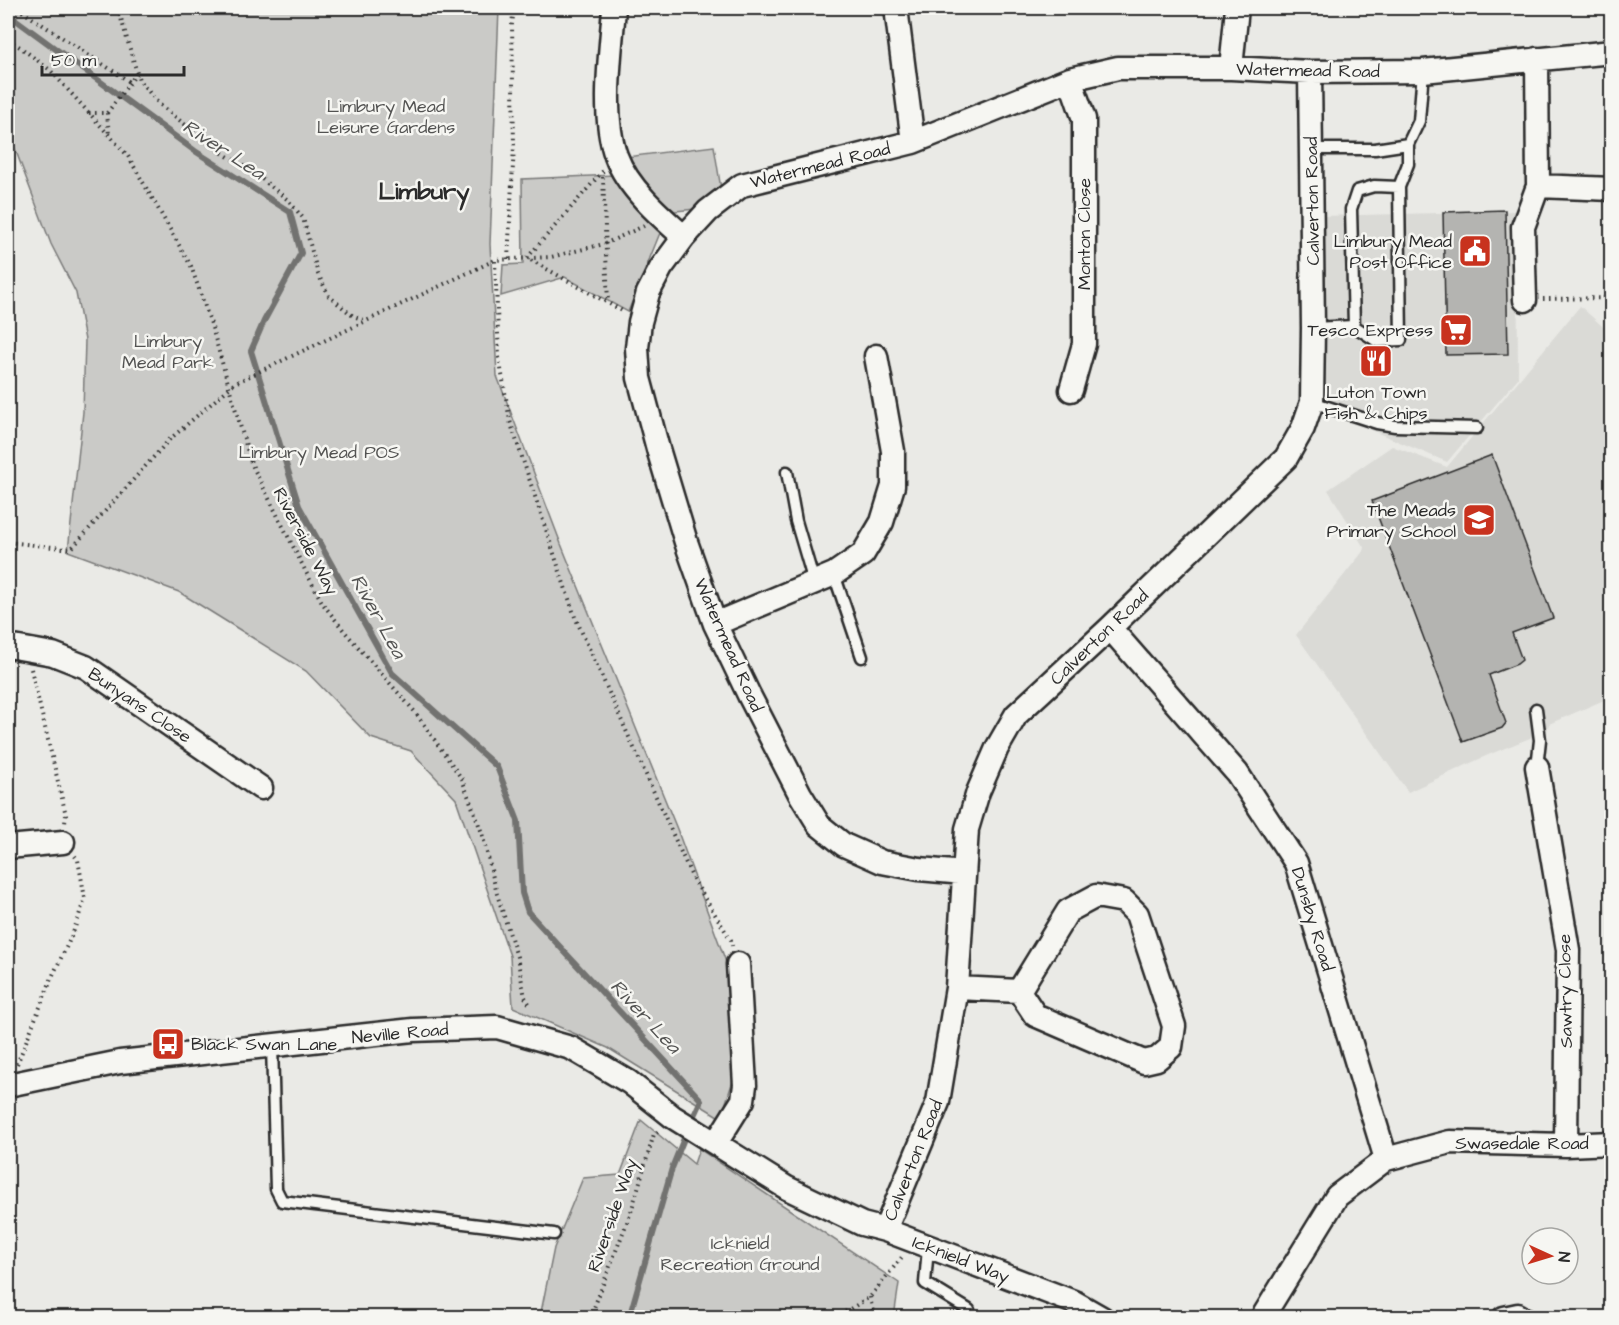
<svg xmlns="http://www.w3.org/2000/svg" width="1619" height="1325" font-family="'Architects Daughter',sans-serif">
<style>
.built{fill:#dadad6}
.green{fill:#cacac7;stroke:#7a7a79;stroke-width:1.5}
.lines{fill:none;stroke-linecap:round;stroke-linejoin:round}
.stream{stroke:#727270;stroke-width:6}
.building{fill:#b4b4b1;stroke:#2b2b2b;stroke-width:1.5}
.service-casing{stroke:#2b2b2b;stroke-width:15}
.minor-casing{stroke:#2b2b2b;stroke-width:27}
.path{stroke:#2b2b2b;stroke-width:4;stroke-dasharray:1.5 4.5;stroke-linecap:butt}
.service{stroke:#f6f6f2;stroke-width:10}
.minor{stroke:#f6f6f2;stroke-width:22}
.labels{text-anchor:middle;stroke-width:5;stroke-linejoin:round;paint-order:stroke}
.street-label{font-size:18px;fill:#2b2b2b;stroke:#f6f6f2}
.park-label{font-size:18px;fill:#535352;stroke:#f6f6f2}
.poi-label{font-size:18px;fill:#2b2b2b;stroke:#f6f6f2;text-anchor:end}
.water-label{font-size:20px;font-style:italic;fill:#545453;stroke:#f6f6f2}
.district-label{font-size:24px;font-weight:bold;fill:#2b2b2b;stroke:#f6f6f2}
</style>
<rect width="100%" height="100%" fill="#eaeae6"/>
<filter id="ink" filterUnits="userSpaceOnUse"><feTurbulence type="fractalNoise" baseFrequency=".0167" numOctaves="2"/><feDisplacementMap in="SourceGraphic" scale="12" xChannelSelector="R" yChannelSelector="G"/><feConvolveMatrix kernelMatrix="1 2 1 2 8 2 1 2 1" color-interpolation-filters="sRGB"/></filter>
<g filter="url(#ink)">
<path class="built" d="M1517 211 1518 378 1447 462 1321 409 1322 216Z
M1580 306 1611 334V697L1549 724 1547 731 1488 755 1408 792 1296 635 1365 549 1328 490 1392 446 1447 467Z"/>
<path class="green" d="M8 8H499L490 244 497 376 561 544 677 829 726 962 736 1071 721 1118 608 1048 513 1007 510 956 456 799 411 751 371 738 306 671 179 592 68 551 83 412 85 340 76 293 51 244 8 130Z
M714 146 721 189 696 209 675 211 644 186 626 157Z
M615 175 662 228 628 312 565 277 501 296 503 265 523 264 522 179Z
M641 1120 694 1164 699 1149 899 1283 894 1317H540L554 1248 583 1178 620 1175Z"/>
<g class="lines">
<path class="stream" d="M8 14 195 151 290 212 301 253 264 321 251 351 299 506 392 673 497 767 518 821 522 893 528 912 701 1100 691 1122
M629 1318 672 1168 687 1131"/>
</g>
<path class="building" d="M1505 210 1508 354 1446 355 1443 212Z
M1492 455 1553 618 1512 633 1522 660 1517 664 1489 675 1506 723 1502 728 1463 742 1372 501Z"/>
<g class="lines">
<defs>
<path id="service" d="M1311 149H1375L1408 144 1419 121 1423 71
M1354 326 1351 209 1357 191 1374 186 1399 187
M1313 328 1354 326 1377 341 1401 340 1399 187 1408 164V144
M1312 402 1377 423 1395 426 1477 428
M787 472 796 521 814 582
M834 574 862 657
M1536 709 1540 740 1537 767
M272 1045 276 1189 282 1201 554 1234
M928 1248 925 1283 969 1310"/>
<path id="minor" d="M614 8C611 51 601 115 616 156 627 187 660 216 684 237
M896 8 913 142
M1231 68 1237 8
M1070 79 1084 119V344L1071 390
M1538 186 1612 189
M1525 300 1523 227 1538 186 1537 59
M715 624 834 574 863 554 882 522 893 486V451L876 356
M1110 628 1237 773 1296 863 1386 1159
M8 646 53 654 86 667 261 788
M1537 767 1568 950 1566 1145
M8 847 63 842
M964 873 919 869 882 862 844 845 819 825 800 794 749 695 715 624 686 542 658 449 639 378 637 348 640 322 648 293 661 268 684 237 708 211 742 185 913 142 1070 79 1118 68H1231L1310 72 1423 71 1612 52
M957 988 1019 991 1068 911 1096 896 1124 901 1137 914 1174 1026 1171 1047 1157 1059 1144 1062 1035 1015 1019 991
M8 1085 120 1062 413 1030 497 1027 571 1048 629 1082 673 1117 787 1188 862 1224 885 1230 1074 1302 1102 1318
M716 1143 743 1100 745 1085 738 964
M885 1230 938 1102 957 988 967 829 978 792 997 748 1016 715 1110 628 1286 458 1303 428 1312 402 1313 328 1310 72
M1262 1318 1337 1196 1386 1159 1450 1142 1566 1145 1612 1143
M1504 1318 1518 1315 1522 1318"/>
</defs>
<use href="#service" class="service-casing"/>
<use href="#minor" class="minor-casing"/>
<path class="path" d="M17 8 130 82
M118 8 139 80 159 104 216 149 253 172 288 200 303 218 318 274 329 296 353 316 367 321
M8 40 20 47 50 70 128 156 191 266 211 324 251 463 307 574 323 604 345 632 415 712 462 779 482 833 497 894 517 957 525 997 530 1005
M89 113H107L137 73
M107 113 109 135
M603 171 527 258 624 312
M603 177 608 303
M508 259 514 146 512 24 514 8
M495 261 499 357 510 421 575 617 693 879 731 940 732 946
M1543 299 1612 298
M8 542 71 549 169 440 235 383 495 260 551 257 604 244 644 226
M31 669 66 815 65 823
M17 1064 53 975 73 933 85 898 78 860 75 856
M870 1297 874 1318
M590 1318 631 1212 654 1134 659 1131
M835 1318 870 1297 902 1257"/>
<use href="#service" class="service"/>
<use href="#minor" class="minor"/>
</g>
</g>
<defs>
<symbol id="civic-square" viewBox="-11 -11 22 22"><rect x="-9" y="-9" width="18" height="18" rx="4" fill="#c8321e" stroke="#f6f6f2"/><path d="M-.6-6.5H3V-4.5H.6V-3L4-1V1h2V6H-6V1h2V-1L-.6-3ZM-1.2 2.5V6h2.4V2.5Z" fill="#fff"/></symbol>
<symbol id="supermarket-square" viewBox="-11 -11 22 22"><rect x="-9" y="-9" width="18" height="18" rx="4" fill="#c8321e" stroke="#f6f6f2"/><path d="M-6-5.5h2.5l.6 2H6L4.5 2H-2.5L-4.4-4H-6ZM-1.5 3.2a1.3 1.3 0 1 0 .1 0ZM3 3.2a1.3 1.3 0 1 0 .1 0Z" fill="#fff"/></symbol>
<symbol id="restaurant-square" viewBox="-11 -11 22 22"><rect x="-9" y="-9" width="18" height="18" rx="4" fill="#c8321e" stroke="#f6f6f2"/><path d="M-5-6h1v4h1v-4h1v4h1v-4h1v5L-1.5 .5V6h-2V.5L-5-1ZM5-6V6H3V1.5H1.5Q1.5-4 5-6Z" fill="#fff"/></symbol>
<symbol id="school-square" viewBox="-11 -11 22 22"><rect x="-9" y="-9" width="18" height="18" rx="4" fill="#c8321e" stroke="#f6f6f2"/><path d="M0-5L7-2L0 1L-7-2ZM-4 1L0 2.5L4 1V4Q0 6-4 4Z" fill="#fff"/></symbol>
<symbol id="bus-square" viewBox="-11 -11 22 22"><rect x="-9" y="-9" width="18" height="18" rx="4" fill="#c8321e" stroke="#f6f6f2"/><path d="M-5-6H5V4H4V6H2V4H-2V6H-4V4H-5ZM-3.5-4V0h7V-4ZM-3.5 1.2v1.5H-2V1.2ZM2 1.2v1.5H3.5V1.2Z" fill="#fff"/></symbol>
</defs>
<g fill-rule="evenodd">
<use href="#civic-square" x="1456" y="232" width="38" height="38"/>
<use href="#supermarket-square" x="1437" y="311" width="38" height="38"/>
<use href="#restaurant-square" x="1357" y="342" width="38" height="38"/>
<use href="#school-square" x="1460" y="501" width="38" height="38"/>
<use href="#bus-square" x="149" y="1025" width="38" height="38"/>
</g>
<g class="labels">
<g class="street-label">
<text transform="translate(1308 70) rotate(1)" y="6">Watermead Road</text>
<text transform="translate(820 165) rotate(-14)" y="6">Watermead Road</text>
<text transform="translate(1312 201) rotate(-91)" y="6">Calverton Road</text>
<text transform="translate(1084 234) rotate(-90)" y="6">Monton Close</text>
<text transform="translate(306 541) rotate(62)" y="6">Riverside Way</text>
<text transform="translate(1099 637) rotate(-44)" y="6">Calverton Road</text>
<text transform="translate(729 645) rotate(66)" y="6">Watermead Road</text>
<text transform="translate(140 705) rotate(34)" y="6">Bunyans Close</text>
<text transform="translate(1313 919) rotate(73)" y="6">Dunsby Road</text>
<text transform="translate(1565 991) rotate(-91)" y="6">Sawtry Close</text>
<text transform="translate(400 1033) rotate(-5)" y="6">Neville Road</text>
<text x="1522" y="1149">Swasedale Road</text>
<text transform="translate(913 1160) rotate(-68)" y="6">Calverton Road</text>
<text transform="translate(612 1215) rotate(-71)" y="6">Riverside Way</text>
<text transform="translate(961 1259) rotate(21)" y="6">Icknield Way</text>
</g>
<g class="park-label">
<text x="386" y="112">Limbury Mead<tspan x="386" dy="21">Leisure Gardens</tspan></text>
<text x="168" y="347">Limbury<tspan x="168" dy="21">Mead Park</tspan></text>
<text x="319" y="458">Limbury Mead POS</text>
<text x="740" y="1249">Icknield<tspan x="740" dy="21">Recreation Ground</tspan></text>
</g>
<g class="poi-label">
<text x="1452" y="247">Limbury Mead<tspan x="1452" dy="21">Post Office</tspan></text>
<text x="1433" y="336">Tesco Express</text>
<text x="1376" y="398" text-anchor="middle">Luton Town<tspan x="1376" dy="21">Fish &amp; Chips</tspan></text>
<text x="1456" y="516">The Meads<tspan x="1456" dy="21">Primary School</tspan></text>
<text x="191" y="1050" text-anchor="start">Black Swan Lane</text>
</g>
<g class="water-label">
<text transform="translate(224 149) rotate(33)" y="7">River Lea</text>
<text transform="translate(379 616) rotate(61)" y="7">River Lea</text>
<text transform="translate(646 1016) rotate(47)" y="7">River Lea</text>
</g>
<g class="district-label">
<text x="424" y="199">Limbury</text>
</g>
</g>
<rect width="1619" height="1325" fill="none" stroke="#f6f6f2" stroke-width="30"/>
<rect x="15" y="15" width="1589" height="1295" fill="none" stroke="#2b2b2b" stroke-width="2" filter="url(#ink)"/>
<g transform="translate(1550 1256) rotate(94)"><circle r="28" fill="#f6f6f2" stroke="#a5a5a2" stroke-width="1.5"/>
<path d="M0-4.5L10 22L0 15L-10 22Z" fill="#c8321e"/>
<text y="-9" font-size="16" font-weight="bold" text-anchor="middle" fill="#2b2b2b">N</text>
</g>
<path d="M42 66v9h142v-9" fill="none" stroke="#2b2b2b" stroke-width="3"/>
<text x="51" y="66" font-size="18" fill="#2b2b2b" stroke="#f6f6f2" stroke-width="4.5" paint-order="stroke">50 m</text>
</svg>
